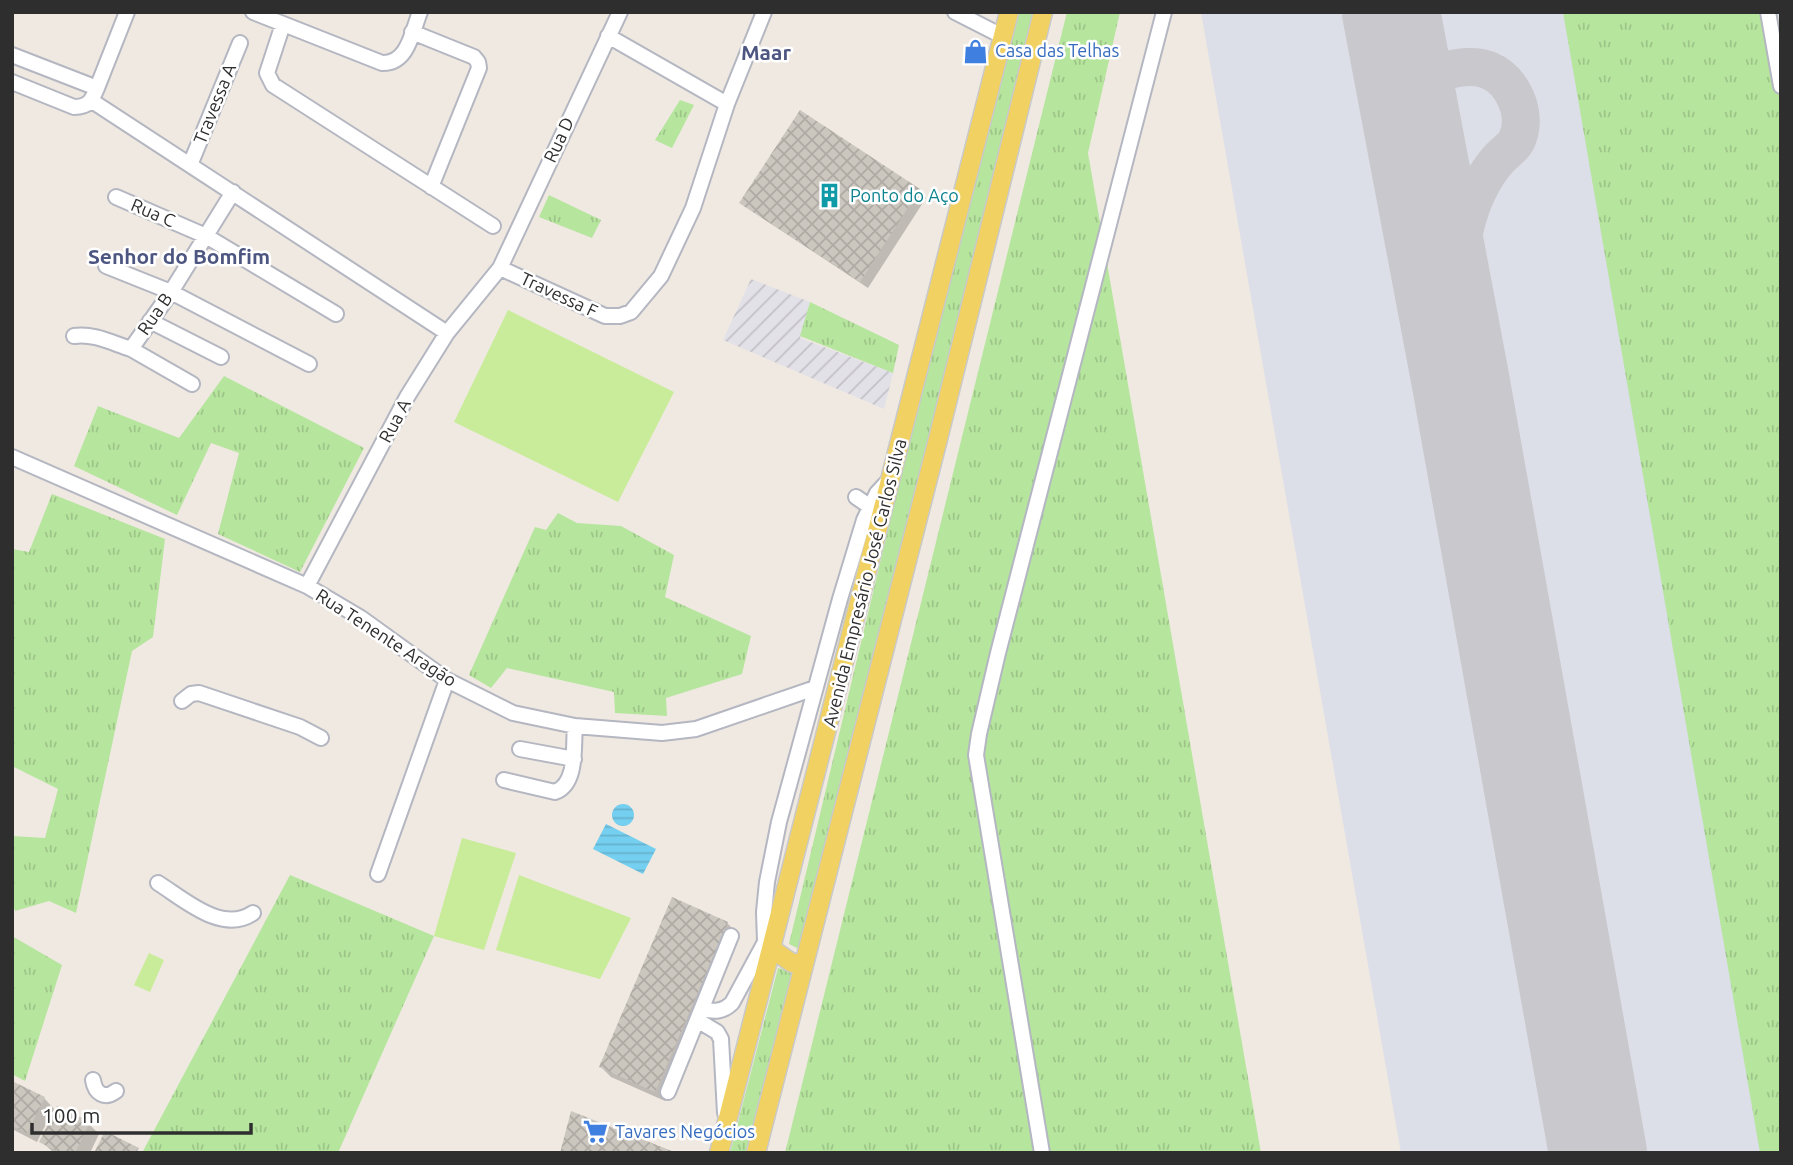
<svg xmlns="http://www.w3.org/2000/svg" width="1793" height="1165" font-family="Ubuntu,sans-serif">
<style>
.industrial{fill:url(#industrial-furrows)}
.airport{fill:#dcdee8}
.grass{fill:url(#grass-tufts)}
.pitch{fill:#c9ec9a}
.water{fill:url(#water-rules)}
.shadow{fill:#0003}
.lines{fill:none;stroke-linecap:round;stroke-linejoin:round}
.taxiway{stroke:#c9c8cc;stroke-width:38}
.runway{stroke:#c9c8cc;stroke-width:98}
.building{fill:url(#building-cross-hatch)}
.minor-casing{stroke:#b4b7c1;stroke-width:18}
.major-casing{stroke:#c9c9c9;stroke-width:21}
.minor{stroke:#fff;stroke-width:14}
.major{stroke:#f2d163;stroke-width:18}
.labels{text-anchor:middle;stroke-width:5;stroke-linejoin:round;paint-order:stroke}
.shop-label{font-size:18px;fill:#366cbe;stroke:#fff;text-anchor:start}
.street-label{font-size:18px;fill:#2e2e2e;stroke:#fff}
.culture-label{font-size:18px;fill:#0d838f;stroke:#fff;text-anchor:start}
.quarter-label{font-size:21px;font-weight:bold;fill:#4d5680;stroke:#fff}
</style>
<defs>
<pattern id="industrial-furrows" width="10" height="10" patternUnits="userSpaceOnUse" patternTransform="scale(1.75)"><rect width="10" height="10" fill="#e3e1e8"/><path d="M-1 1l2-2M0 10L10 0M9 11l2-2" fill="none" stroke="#c3c1c7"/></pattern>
<pattern id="grass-tufts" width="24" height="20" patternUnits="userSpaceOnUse" patternTransform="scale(1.75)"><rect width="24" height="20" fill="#b6e59e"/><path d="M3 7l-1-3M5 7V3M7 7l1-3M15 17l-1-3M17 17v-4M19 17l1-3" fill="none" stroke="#9dc588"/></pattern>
<pattern id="water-rules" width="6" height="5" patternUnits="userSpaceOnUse" patternTransform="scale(1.75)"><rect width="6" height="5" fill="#75cff0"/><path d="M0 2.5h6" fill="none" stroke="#66b2ce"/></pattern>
<pattern id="building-cross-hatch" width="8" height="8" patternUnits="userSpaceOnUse" patternTransform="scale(1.75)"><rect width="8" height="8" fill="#cbc7bf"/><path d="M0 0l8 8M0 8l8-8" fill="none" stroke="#afaba4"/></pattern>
</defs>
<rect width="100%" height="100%" fill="#efe9e1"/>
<path class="industrial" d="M751 279 810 302 800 338 893 373 884 409 723 340Z"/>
<path class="airport" d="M1201 12H1781V1153H1401Z"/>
<path class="grass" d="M1016 12H1036L963 311 799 949 789 944 901 475Z
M1067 12H1120L1088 153 1261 1153H785Z
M1563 12H1777L1781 33V1153H1760Z
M680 100 694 105 672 148 655 140Z
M549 195 601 220 592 238 539 217Z
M810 302 899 345 893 373 800 336Z
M224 376 364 448 300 572 218 534 239 453 211 443 177 515 74 466 98 406 179 438Z
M52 494 165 539 153 637 132 651 76 913 49 901 15 911 12 902V836L45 838 58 789 12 766V549L29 552Z
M558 513 577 523 621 526 674 555 665 597 751 636 742 674 666 698 667 716 615 713 614 692 507 668 491 688 469 675 535 527 546 530Z
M290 875 434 936 338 1153H142Z
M12 936 62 965 25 1081 12 1074Z
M778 968 794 972 747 1153H730Z"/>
<path class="pitch" d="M508 310 674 392 618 502 454 422Z
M462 838 516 853 484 950 434 936Z
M519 875 631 918 600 979 496 950Z
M149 953 164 960 150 992 134 985Z"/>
<path class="water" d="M612 815a11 11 0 1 1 22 0a11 11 0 1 1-22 0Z
M606 824 656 849 643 874 593 849Z"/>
<path class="shadow" d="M919 191 926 198 868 288 749 209 742 202Z
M727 923 737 933 665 1101 611 1077 601 1067Z
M12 1083 44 1098 56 1111 58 1108 89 1124 99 1134 90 1153H54L41 1141 55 1113 52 1112 37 1142 12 1129Z"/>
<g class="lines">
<path class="taxiway" d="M1413 133 1421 99 1440 72C1455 68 1473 64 1488 70 1513 80 1527 113 1518 137 1515 147 1503 153 1497 161 1480 181 1471 203 1465 228 1452 276 1456 330 1460 378"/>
<path class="runway" d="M1391 12 1460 378 1598 1153"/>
</g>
<path class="building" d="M800 110 920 189 860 282 739 203Z
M672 897 728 922 655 1092 599 1067Z
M12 1081 45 1097 27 1133 12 1126Z
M57 1106 90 1122 75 1153H61L39 1142Z
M571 1111 677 1153H560Z
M105 1131 139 1148 136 1153H94Z"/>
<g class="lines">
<defs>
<path id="minor" d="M253 12 382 63C408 64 412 32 420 12
M955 12 1004 37
M1768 12 1781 86
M283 24 267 73 273 85 493 226
M412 32 474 57 478 62 479 68 431 187
M608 36 727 104
M12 55 97 88C92 100 89 107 74 107L12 82
M97 88 127 12
M92 101 447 333
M190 165 240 43
M116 197 206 236 336 314
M106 266 171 292 309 364
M500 268 605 316H620L631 312 661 276 693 208 727 104 764 12
M150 321 221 357
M74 336C94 333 112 343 131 349L171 292 233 192
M131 349 192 384
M12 457 307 586 361 618 447 680 513 713 575 726 662 733 696 729 815 688
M856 497 869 506
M307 586 407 397 447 333 500 268 620 12
M182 701 191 694 199 693 300 727 321 738
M520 749 574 759
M504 780 555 792C578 784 573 745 575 726
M378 874 447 680
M158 883C185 900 222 934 253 913
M768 954 765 942 764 912 767 882 779 822 840 599 864 520 877 493 891 478
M702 1009C714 1012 723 1012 732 1003L765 942
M697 1020 717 1032 721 1039 725 1113
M93 1080C95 1093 104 1100 116 1091
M668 1092 731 936
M1042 1153 976 755 979 734 998 653 1164 12"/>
<path id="major" d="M772 949 792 963H804
M719 1153 1009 12
M756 1153 938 439 1043 12"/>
</defs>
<use href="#minor" class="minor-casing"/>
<use href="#major" class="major-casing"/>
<use href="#minor" class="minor"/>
<use href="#major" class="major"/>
</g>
<defs>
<symbol id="shop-bare" viewBox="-9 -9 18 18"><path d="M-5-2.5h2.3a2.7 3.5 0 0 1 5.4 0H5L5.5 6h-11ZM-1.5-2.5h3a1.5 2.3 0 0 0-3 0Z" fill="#3f7fe0" stroke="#fff" stroke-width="2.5" paint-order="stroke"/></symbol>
<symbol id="building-bare" viewBox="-9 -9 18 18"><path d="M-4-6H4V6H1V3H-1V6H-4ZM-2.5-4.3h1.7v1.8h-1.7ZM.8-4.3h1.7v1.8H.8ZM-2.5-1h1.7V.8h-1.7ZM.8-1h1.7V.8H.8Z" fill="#0f9aa8" stroke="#fff" stroke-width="2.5" paint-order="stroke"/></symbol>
<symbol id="supermarket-bare" viewBox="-9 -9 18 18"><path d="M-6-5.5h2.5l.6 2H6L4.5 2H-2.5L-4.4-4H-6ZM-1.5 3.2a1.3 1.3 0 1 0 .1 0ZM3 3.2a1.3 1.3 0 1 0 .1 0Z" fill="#3f7fe0" stroke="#fff" stroke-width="2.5" paint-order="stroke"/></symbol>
</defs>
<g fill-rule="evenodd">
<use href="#shop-bare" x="958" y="34" width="35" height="35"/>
<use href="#building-bare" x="812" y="178" width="35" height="35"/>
<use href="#supermarket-bare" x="578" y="1114" width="35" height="35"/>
</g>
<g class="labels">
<g class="shop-label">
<text x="995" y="57">Casa das Telhas</text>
<text x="615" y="1138">Tavares Negócios</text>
</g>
<g class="street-label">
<text transform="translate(215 104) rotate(-68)" y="6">Travessa A</text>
<text transform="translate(559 140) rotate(-65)" y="6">Rua D</text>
<text transform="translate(153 213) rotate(23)" y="6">Rua C</text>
<text transform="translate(559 295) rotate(25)" y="6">Travessa F</text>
<text transform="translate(155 314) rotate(-55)" y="6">Rua B</text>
<text transform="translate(395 421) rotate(-62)" y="6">Rua A</text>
<text transform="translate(865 583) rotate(-76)" y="6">Avenida Empresário José Carlos Silva</text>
<text transform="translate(386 638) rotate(33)" y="6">Rua Tenente Aragão</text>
</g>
<g class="culture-label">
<text x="850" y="202">Ponto do Aço</text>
</g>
<g class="quarter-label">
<text x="766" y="60">Maar</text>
<text x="179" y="264">Senhor do Bomfim</text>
</g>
</g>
<rect width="1793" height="1165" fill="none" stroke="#2e2e2e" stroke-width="28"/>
<path d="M32 1123v10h219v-10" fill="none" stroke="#2e2e2e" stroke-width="3.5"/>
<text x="42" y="1123" font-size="21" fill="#2e2e2e" stroke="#ffffff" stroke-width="5" paint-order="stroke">100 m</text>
</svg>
